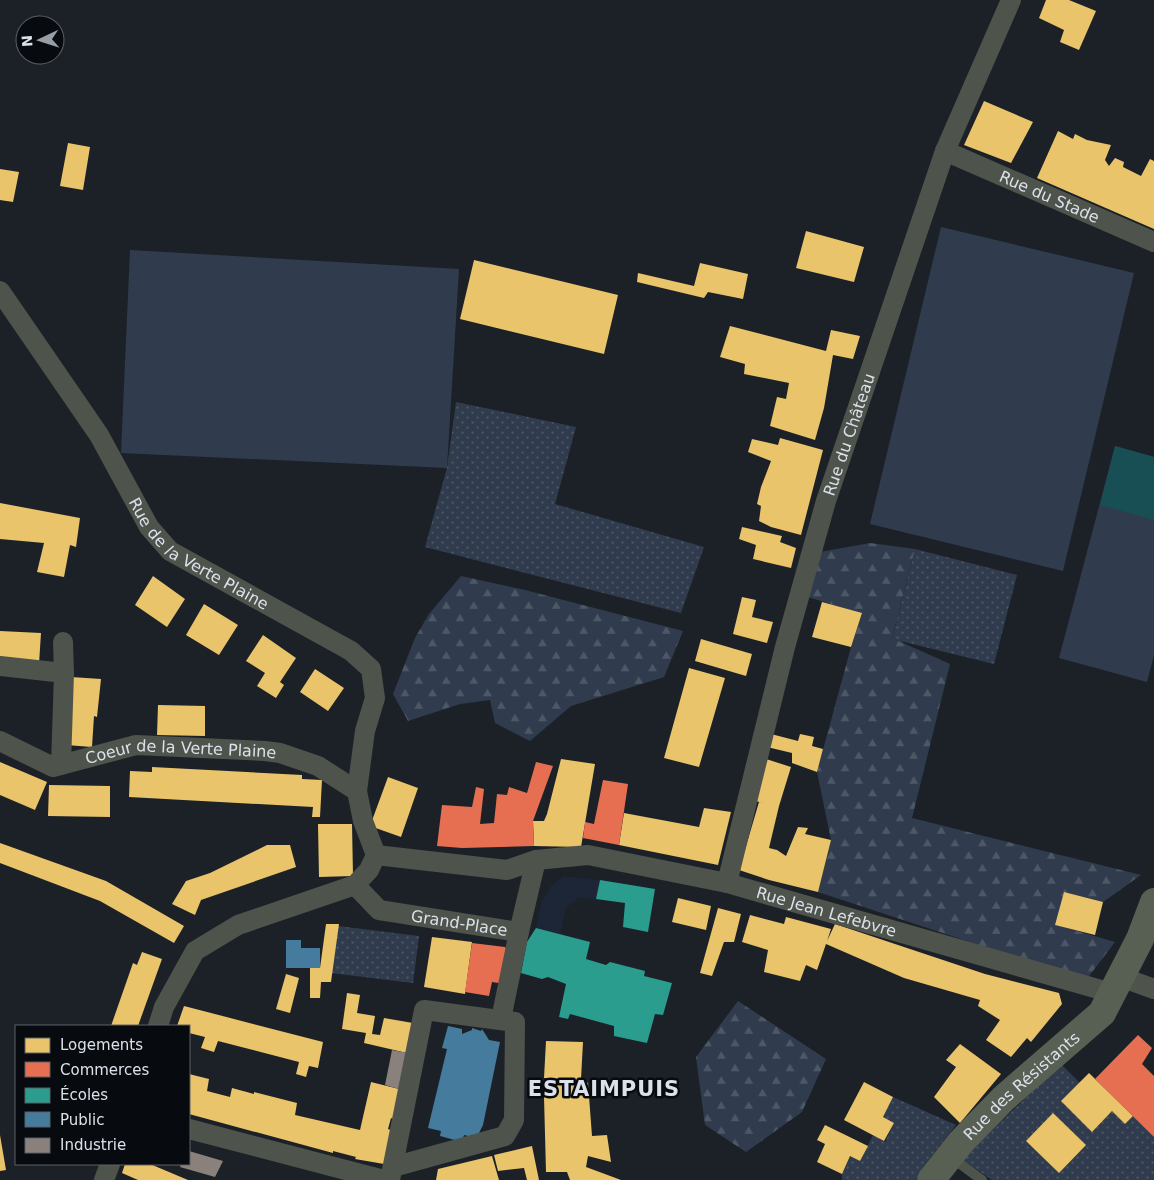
<svg xmlns="http://www.w3.org/2000/svg" width="1154" height="1180" font-family="'DejaVu Sans',sans-serif">
<style>
.built{fill:#1c2637}
.green{fill:url(#green-dots)}
.forest{fill:url(#forest-firs)}
.pitch{fill:#303c4d}
.water{fill:#174f55}
.homes{fill:#e9c46a}
.shops{fill:#e76f51}
.schools{fill:#2a9d8f}
.public{fill:#457b9d}
.industry{fill:#8a817c}
.lines{fill:none;stroke-linecap:round;stroke-linejoin:round}
.service{stroke:#4e534b;stroke-width:10}
.minor{stroke:#4e534b;stroke-width:20}
.secondary{stroke:#585f53;stroke-width:28}
.labels{text-anchor:middle;stroke-width:5;stroke-linejoin:round;paint-order:stroke}
.street-label{font-size:16px;fill:#dbe1ea;stroke:#070a0f}
.district-label{font-size:21px;font-weight:bold;letter-spacing:1px;fill:#dbe1ea;stroke:#070a0f}
</style>
<defs>
<pattern id="green-dots" width="8" height="8" patternUnits="userSpaceOnUse" patternTransform="scale(1.25)"><rect width="8" height="8" fill="#303c4d"/><path d="M2 2h.1M6 6h.1" fill="none" stroke="#4d5867" stroke-width="1.8" stroke-linecap="round"/></pattern>
<pattern id="forest-firs" width="22" height="20" patternUnits="userSpaceOnUse" patternTransform="scale(1.25)"><rect width="22" height="20" fill="#303c4d"/><path d="M5 1l3.5 6h-7zM16 11l3.5 6h-7z" fill="#4d5867"/></pattern>
</defs>
<rect width="100%" height="100%" fill="#1c2128"/>
<path class="built" d="M564 876 600 880 596 899 578 898 566 908 560 934 536 928 542 901 551 886Z"/>
<path class="green" d="M456 402 576 427 555 504 704 547 681 613 425 547 447 468Z
M915 549 1017 575 994 664 892 639Z
M338 926 419 936 413 983 331 973Z
M1061 1064 1080 1083 1062 1102 1092 1131 1112 1111 1125 1124 1133 1116 1154 1137V1180H992L962 1159Z
M893 1097 956 1125 923 1167 916 1180H842V1174L850 1156 860 1161 873 1135 885 1142 894 1123 883 1117Z"/>
<path class="forest" d="M870 543 915 549 892 638 950 664 912 818 1141 875 1103 902 1064 892 1056 925 1115 942 1086 980 818 892 831 840 817 772 851 647 862 614 805 596 820 552Z
M461 576 525 590 683 631 664 677 571 706 530 741 495 723 490 700 460 704 408 721 393 694 415 638 429 614Z
M738 1001 826 1059 802 1112 746 1152 705 1125 696 1057Z"/>
<path class="pitch" d="M941 227 1134 273 1063 571 870 524Z
M130 250 459 269 447 468 121 453Z
M1115 446 1154 457V655L1147 682 1059 658Z"/>
<path class="water" d="M1115 446 1154 457V520L1100 505Z"/>
<path class="homes" d="M1046 0H1069L1096 11 1079 50 1060 42 1064 30 1039 18Z
M984 101 1033 122 1011 163 964 145Z
M1058 131 1073 139 1075 134 1087 140 1111 145 1105 160 1109 166 1115 158 1124 162 1123 167 1141 176 1150 159 1154 161V229L1037 178Z
M68 143 90 147 83 190 60 186Z
M0 169 19 172 13 202 0 200Z
M806 231 864 247 854 282 796 268Z
M474 260 618 295 604 354 460 319Z
M700 263 748 274 743 299 708 292 704 298 637 282 638 273 694 286Z
M730 326 826 351 831 330 860 336 853 359 833 355 824 408 815 440 770 426 777 397 786 399 789 383 744 374 745 364 720 357Z
M780 438 823 450 801 535 771 527 759 521 761 506 757 504 761 487 771 461 748 452 752 439 778 445Z
M0 503 80 518 76 547 70 545 64 577 37 572 44 543 0 539Z
M742 527 782 536 780 542 796 548 791 568 753 559 756 545 739 539Z
M153 576 185 599 167 627 135 605Z
M742 597 756 600 752 617 773 622 767 643 733 634Z
M822 602 862 613 851 647 812 637Z
M204 604 238 625 219 655 186 635Z
M0 631 41 633 39 664 0 661Z
M263 635 296 658 280 682 284 685 276 698 257 686 265 673 246 661Z
M701 639 752 654 746 676 695 661Z
M689 668 725 678 699 767 664 758Z
M315 669 344 688 328 711 300 692Z
M71 677 101 679 97 717 94 716 92 747 66 745Z
M158 705 205 706V736L157 735Z
M771 734 798 741 800 734 814 737 812 746 823 749 817 772 792 763V753L767 747Z
M763 758 791 767 779 806 769 848 777 850 786 856 798 827 808 828 805 834 831 840 818 892 769 880 739 870 759 802 767 804 752 800Z
M561 759 595 764 581 847 534 846 533 821H544L547 814Z
M0 762 47 782 35 810 0 795Z
M152 767 302 775V779L322 780 320 817H312L313 807 129 797 130 771 152 772Z
M388 777 418 788 401 837 370 826Z
M49 785 110 786V817L48 816Z
M704 808 731 812 718 865 619 845 624 813 699 827Z
M318 824H352L353 876 319 877Z
M0 843 106 881 184 926 174 943 100 901 0 863Z
M267 845H290L296 867 201 900 195 915 172 904 186 881 210 873Z
M1064 892 1103 902 1095 935 1055 925Z
M678 898 711 906 706 930 672 922Z
M718 908 741 914 734 942H724L712 976 700 973Z
M750 915 784 924 786 917 831 929 827 941 835 924 985 974 1059 993 1062 1004 1031 1042 1027 1038 1011 1057 986 1040 1000 1020 978 1006 980 1000 904 978 826 944 817 970 806 965 800 981 764 972 768 950 742 942Z
M326 924H339L331 982H321L320 998H310V968H320Z
M432 937 472 942 465 994 424 987Z
M142 952 162 959 138 1026H111L133 963 137 965Z
M286 974 299 978 290 1013 276 1009Z
M347 993 360 995 357 1013 375 1016 372 1034 380 1035 384 1018 413 1023 407 1053 364 1043 366 1033 342 1029Z
M184 1006 323 1042 318 1068 309 1066 306 1077 296 1074 299 1062 218 1041 214 1052 201 1048 205 1037 189 1033V1026H177Z
M546 1041 583 1042 581 1079 588 1083 592 1136 607 1135 611 1162 588 1156 586 1167 621 1180H570L567 1172H546L544 1097H549V1078H544Z
M960 1044 1001 1074 960 1123 934 1097 956 1067 946 1060Z
M1089 1073 1133 1116 1125 1124 1112 1111 1092 1132 1061 1101Z
M189 1074 209 1079 207 1091 230 1097 232 1088 254 1094V1092L297 1103 295 1115 360 1130 371 1082 399 1089 393 1119 391 1118 388 1129 391 1130 384 1164 355 1159 356 1157 333 1151V1153L189 1114Z
M864 1082 893 1097 883 1117 894 1123 884 1141 844 1120Z
M1053 1113 1086 1145 1059 1173 1026 1141Z
M825 1125 868 1146 860 1161 850 1156 842 1174 817 1162 825 1144 817 1140Z
M0 1135 6 1170 0 1171Z
M532 1146 539 1180H527L524 1168 498 1171 494 1155Z
M492 1156 499 1180H436L438 1169Z
M125 1164H150L188 1180H138L122 1173Z"/>
<path class="shops" d="M536 762 553 766 533 821 534 846 462 848 437 846 442 805 472 807 476 787 484 789 480 824 494 823 497 794 507 795 509 787 527 793Z
M603 780 628 784 619 845 583 838 585 822 594 824Z
M472 943 505 947 509 953 505 984 492 982 489 996 465 992Z
M1138 1035 1152 1048 1142 1064 1154 1076V1137L1095 1079Z"/>
<path class="schools" d="M600 880 655 889 648 932 623 927 625 903 596 899Z
M536 928 590 942 586 959 606 965 610 962 645 971 644 976 672 983 663 1015 655 1014 647 1043 614 1036V1026L570 1014 568 1019 559 1017 566 984 548 977 542 979 521 973 527 942Z"/>
<path class="public" d="M286 940H301V948H320V968H286Z
M448 1026 462 1029V1034L472 1030V1028L481 1031 482 1029 489 1040 500 1042 483 1125 479 1133 472 1137 464 1135 462 1142 440 1136 441 1131 428 1128 447 1049 442 1048Z"/>
<path class="industry" d="M392 1050 407 1053 399 1089 385 1085Z
M189 1151 223 1161 215 1177 180 1167 181 1164H189Z"/>
<g class="lines">
<path class="service" d="M951 1157 982 1180"/>
<g class="minor">
<path id="s1" d="M945 151 1154 242"/>
<path id="s2" d="M0 291 99 435 149 527 170 551 351 651 371 669 375 698 365 731 357 791 363 821 376 855 369 870 355 885 238 925 195 951 164 1007 158 1026"/>
<path d="M0 666 64 673"/>
<path id="s3" d="M0 741 53 767 136 745 265 751 280 753 318 766 357 791"/>
<path d="M61 765 64 673 63 642"/>
<path id="s4" d="M376 855 507 870 536 860 588 855 727 883 1112 993"/>
<path id="s5" d="M727 883 785 647 826 501 945 151 1011 0"/>
<path id="s6" d="M355 885 379 910 519 932 536 860"/>
<path d="M1121 977 1154 989"/>
<path d="M501 1019 519 932"/>
<path d="M189 1129 384 1180"/>
<path d="M104 1180 110 1164"/>
<path d="M390 1180 424 1010 515 1022 514 1120 505 1136 393 1167"/>
</g>
<path class="secondary" id="s7" d="M931 1180 961 1142 1004 1098 1102 1013 1140 939 1154 902"/>
</g>
<g class="labels">
<g class="street-label">
<text dy="6" stroke="none"><textPath href="#s1" startOffset="114">Rue du Stade</textPath></text>
<text dy="6" stroke="none"><textPath href="#s5" startOffset="465">Rue du Château</textPath></text>
<text dy="6" stroke="none"><textPath href="#s2" startOffset="335">Rue de la Verte Plaine</textPath></text>
<text dy="6" stroke="none"><textPath href="#s3" startOffset="189">Coeur de la Verte Plaine</textPath></text>
<text dy="6" stroke="none"><textPath href="#s4" startOffset="460">Rue Jean Lefebvre</textPath></text>
<text dy="6" stroke="none"><textPath href="#s6" startOffset="116">Grand-Place</textPath></text>
<text dy="6" stroke="none"><textPath href="#s7" startOffset="131">Rue des Résistants</textPath></text>
</g>
<g class="district-label">
<text x="604" y="1096">ESTAIMPUIS</text>
</g>
</g>
<rect x="15" y="1025" width="175" height="140" fill="#070a0f" stroke="#5c6067"/>
<rect x="25" y="1038" width="25" height="15" fill="#e9c46a" stroke="#5c6067"/>
<text x="60" y="1050" font-size="15" fill="#dbe1ea">Logements</text>
<rect x="25" y="1062" width="25" height="15" fill="#e76f51" stroke="#5c6067"/>
<text x="60" y="1075" font-size="15" fill="#dbe1ea">Commerces</text>
<rect x="25" y="1088" width="25" height="15" fill="#2a9d8f" stroke="#5c6067"/>
<text x="60" y="1100" font-size="15" fill="#dbe1ea">Écoles</text>
<rect x="25" y="1112" width="25" height="15" fill="#457b9d" stroke="#5c6067"/>
<text x="60" y="1125" font-size="15" fill="#dbe1ea">Public</text>
<rect x="25" y="1138" width="25" height="15" fill="#8a817c" stroke="#5c6067"/>
<text x="60" y="1150" font-size="15" fill="#dbe1ea">Industrie</text>
<g transform="translate(40 40) rotate(266)"><circle r="24" fill="#070a0f" stroke="#5c6067"/>
<path d="M0-4L9 19L0 12L-9 19Z" fill="#989ea6"/>
<text y="-8" font-size="14" font-weight="bold" text-anchor="middle" fill="#dbe1ea">N</text>
</g>
</svg>
